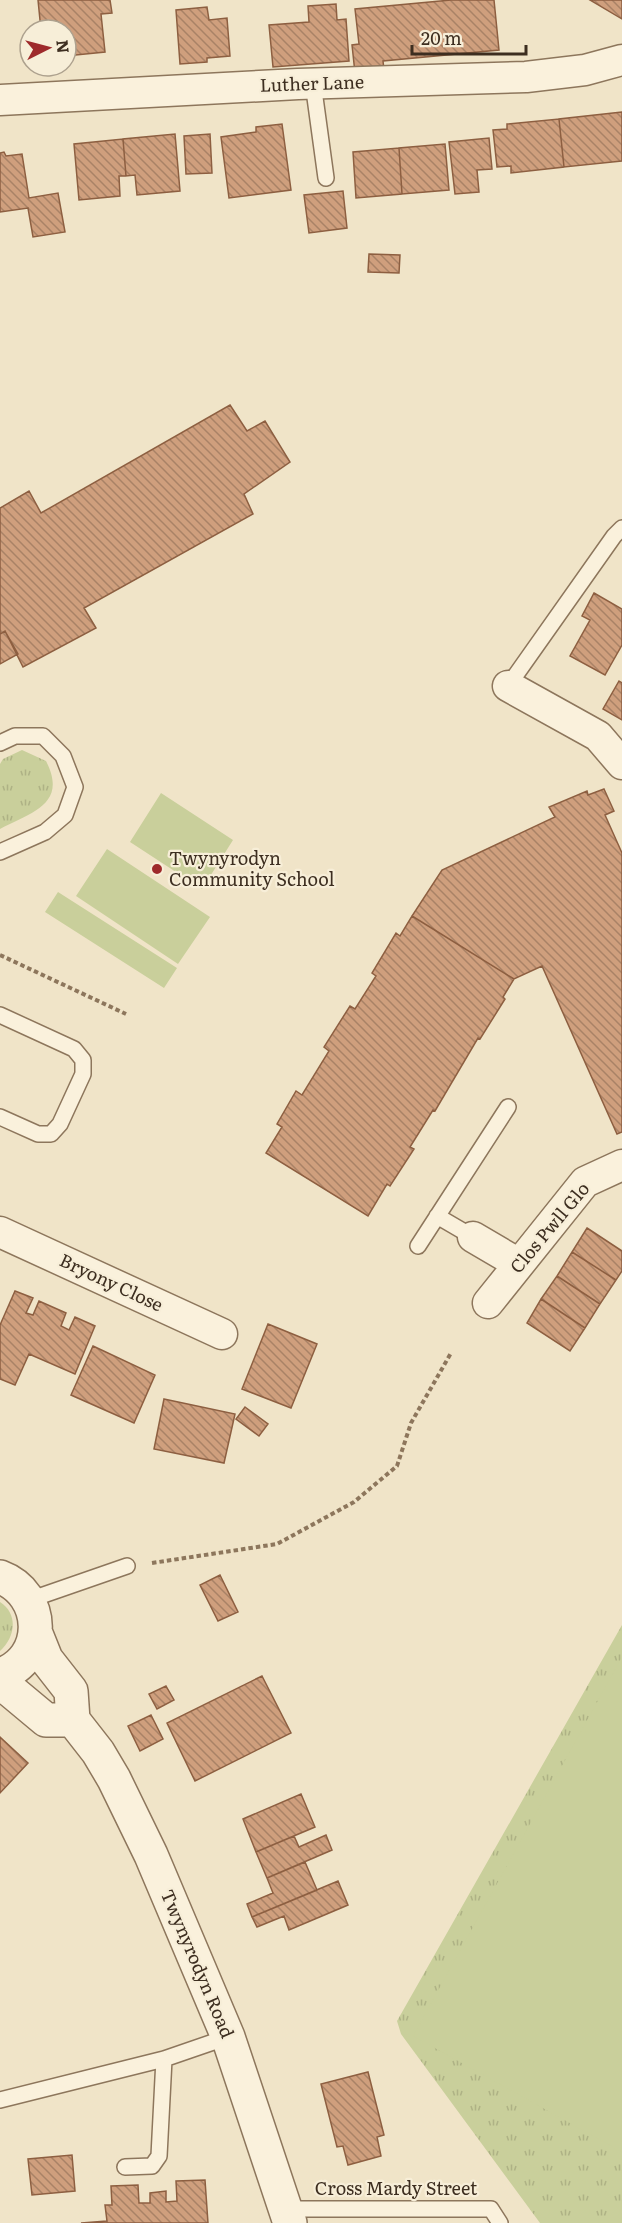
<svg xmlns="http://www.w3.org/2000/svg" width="622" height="2223" font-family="Literata,serif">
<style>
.grass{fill:url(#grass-tufts)}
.pitch{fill:#c9cf9b}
.building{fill:url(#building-back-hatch);stroke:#8d5f41;stroke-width:1.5}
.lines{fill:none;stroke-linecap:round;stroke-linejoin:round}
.service-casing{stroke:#8d765c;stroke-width:18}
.minor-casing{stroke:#8d765c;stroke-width:33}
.tertiary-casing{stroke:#8d765c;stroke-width:36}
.path{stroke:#8d765c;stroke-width:4;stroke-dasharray:4.5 3;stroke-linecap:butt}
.service{stroke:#faf1dc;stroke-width:15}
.minor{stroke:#faf1dc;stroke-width:30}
.tertiary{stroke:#faf1dc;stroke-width:33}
.poi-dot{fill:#9e2a2b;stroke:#f7eed8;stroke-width:2}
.labels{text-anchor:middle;stroke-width:4.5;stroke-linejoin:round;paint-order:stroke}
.street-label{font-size:18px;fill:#3d2e20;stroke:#f7eed8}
.poi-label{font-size:18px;fill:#3d2e20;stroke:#f7eed8;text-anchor:start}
</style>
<defs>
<pattern id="grass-tufts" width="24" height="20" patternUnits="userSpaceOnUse" patternTransform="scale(1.5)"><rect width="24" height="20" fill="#c9cf9b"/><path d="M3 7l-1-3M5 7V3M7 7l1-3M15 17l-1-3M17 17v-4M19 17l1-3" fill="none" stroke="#aeb285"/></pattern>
<pattern id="building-back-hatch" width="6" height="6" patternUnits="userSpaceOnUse" patternTransform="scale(1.5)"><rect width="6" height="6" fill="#cf9f7d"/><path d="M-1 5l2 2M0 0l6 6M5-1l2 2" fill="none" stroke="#a98266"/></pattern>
</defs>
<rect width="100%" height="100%" fill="#f0e4c8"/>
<path class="grass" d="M22 750 46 761C68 804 32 812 0 829V764L3 759Z
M0 1602C19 1614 15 1638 0 1651Z
M622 1625V2223H540L401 2034 397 2021Z"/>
<path class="pitch" d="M161 793 233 840 202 889 130 842Z
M107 849 210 917 178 964 76 896Z
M58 892 177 968 164 988 45 912Z
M622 1657V2152L413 2036Z"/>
<path class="building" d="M38 0H110L112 13 101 14 105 52 66 56V30H41Z
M451 0H494L499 50 383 61 384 70 355 73 352 45 359 44 355 9Z
M590 0H622V19Z
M336 4 337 20 346 19 349 61 273 67 269 25 309 22 308 6Z
M207 7 209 20 227 18 230 56 207 58V62L180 64 176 10Z
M622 112V161L564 167 559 119Z
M559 119 564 167 511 173V166L497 167 493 130 507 129V124Z
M282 124 291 190 229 198 221 137 256 132V127Z
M175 134 180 191 137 195 135 175 126 176 123 139Z
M210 134 212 173 186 174 184 136Z
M489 138 492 169 477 170 479 192 455 194 449 142Z
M123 139 126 176H119L120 196 79 200 74 144Z
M445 144 449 190 402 194 399 148Z
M399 148 402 194 356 198 353 152Z
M4 152 6 156 22 154 29 198 58 193 65 232 33 237 28 208 0 212V153Z
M343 191 347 228 309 233 304 195Z
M369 254 400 255 399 273 368 272Z
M230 405 247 431 265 421 290 462 244 494 253 514 84 608 96 628 23 667 5 631 0 634V508L29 491 41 513Z
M594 593 622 609V645L605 675 570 656 590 620 582 616Z
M5 631 18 654 0 664V634Z
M619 681 622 683V720L603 709Z
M604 789 614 811 605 815 622 853V1132L617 1134 542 966 514 979 412 916 442 870 555 817 549 807 587 791 588 795Z
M412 916 514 979 503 997 505 999 480 1039 478 1038 435 1111 433 1110 410 1147 414 1149 390 1186 387 1184 368 1216 266 1153 282 1127 277 1124 296 1091 302 1095 329 1051 324 1047 350 1006 355 1009 376 976 372 973 396 933 400 936Z
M587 1228 622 1251V1271L616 1280 572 1252Z
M572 1252 616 1280 600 1304 557 1276Z
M557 1276 600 1304 585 1328 541 1299Z
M15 1291 33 1298 26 1313 33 1315 39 1301 66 1313 61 1326 69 1330 75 1317 95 1326 75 1374 29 1354 15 1385 0 1379V1325Z
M541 1299 585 1328 570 1351 527 1323Z
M268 1324 317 1344 291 1408 242 1389Z
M93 1346 155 1375 134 1423 71 1395Z
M164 1399 235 1414 224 1463 154 1449Z
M245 1407 268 1424 259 1436 236 1419Z
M220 1575 238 1612 218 1621 200 1585Z
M262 1676 291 1733 195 1781 167 1723Z
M166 1686 174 1700 157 1709 149 1694Z
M151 1715 163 1739 140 1751 128 1726Z
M0 1737 28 1763 0 1793Z
M301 1794 315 1827 256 1852 243 1819Z
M326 1835 332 1850 267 1878 256 1852 294 1836 299 1847Z
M305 1862 317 1890 252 1917 247 1904 273 1893 267 1878Z
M338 1881 348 1905 289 1930 284 1916 257 1927 252 1917Z
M368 2072 384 2135 377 2137 381 2156 348 2165 343 2146 337 2147 321 2084Z
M72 2155 75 2191 32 2195 28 2159Z
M205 2180 208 2223H81L107 2221 105 2205H112L111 2186 138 2185 139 2203H150V2193L166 2191V2202L177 2201 176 2181Z"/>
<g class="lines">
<defs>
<path id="service" d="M313 83 326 178
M508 686 614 536 622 528
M0 743 15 736H43L63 756 75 787 65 815 45 832 0 852
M0 1015 74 1049 83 1060V1074L60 1124 51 1134H38L0 1117
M437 1216 473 1237
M418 1246 508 1107
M29 1600 127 1566
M0 2100 164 2059 228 2037
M125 2167 152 2166 159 2156 164 2059
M285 2209H491L500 2223"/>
<path id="minor" d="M0 100 298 84 526 77 585 70 622 60
M508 686 598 736 622 764
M0 1232 222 1334
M473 1237 519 1264
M488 1303 585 1182 622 1165"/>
<path id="tertiary" d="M0 1577C46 1594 48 1659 0 1675
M36 1634 46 1659 71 1691 73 1720 98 1752 114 1779 151 1855 228 2037 290 2223
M0 1685 10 1690 46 1720H73"/>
</defs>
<use href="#service" class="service-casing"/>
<use href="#minor" class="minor-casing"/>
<use href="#tertiary" class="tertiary-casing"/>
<path class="path" d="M0 955 126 1014
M152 1563 277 1544 354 1502 397 1466 411 1423 451 1353"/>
<use href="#service" class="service"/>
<use href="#minor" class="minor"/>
<use href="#tertiary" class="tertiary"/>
</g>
<circle class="poi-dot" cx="157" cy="869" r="6"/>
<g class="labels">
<g class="street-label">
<text transform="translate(312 84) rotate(-2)" y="6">Luther Lane</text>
<text transform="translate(550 1228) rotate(-50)" y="6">Clos Pwll Glo</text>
<text transform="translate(111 1283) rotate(25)" y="6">Bryony Close</text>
<text transform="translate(197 1964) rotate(67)" y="6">Twynyrodyn Road</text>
<text x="396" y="2195">Cross Mardy Street</text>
</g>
<g class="poi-label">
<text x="169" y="865">Twynyrodyn<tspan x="169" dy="21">Community School</tspan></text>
</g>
</g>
<g transform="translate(48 48) rotate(84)"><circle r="28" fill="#f7eed8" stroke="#ada18e" stroke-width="1.5"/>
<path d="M0-4.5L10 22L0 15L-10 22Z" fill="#9e2a2b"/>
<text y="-9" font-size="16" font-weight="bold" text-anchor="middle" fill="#3d2e20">N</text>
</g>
<path d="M412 45v9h114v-9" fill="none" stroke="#3d2e20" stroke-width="3"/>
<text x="421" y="45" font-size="18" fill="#3d2e20" stroke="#f7eed8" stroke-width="4.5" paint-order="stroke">20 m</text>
</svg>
